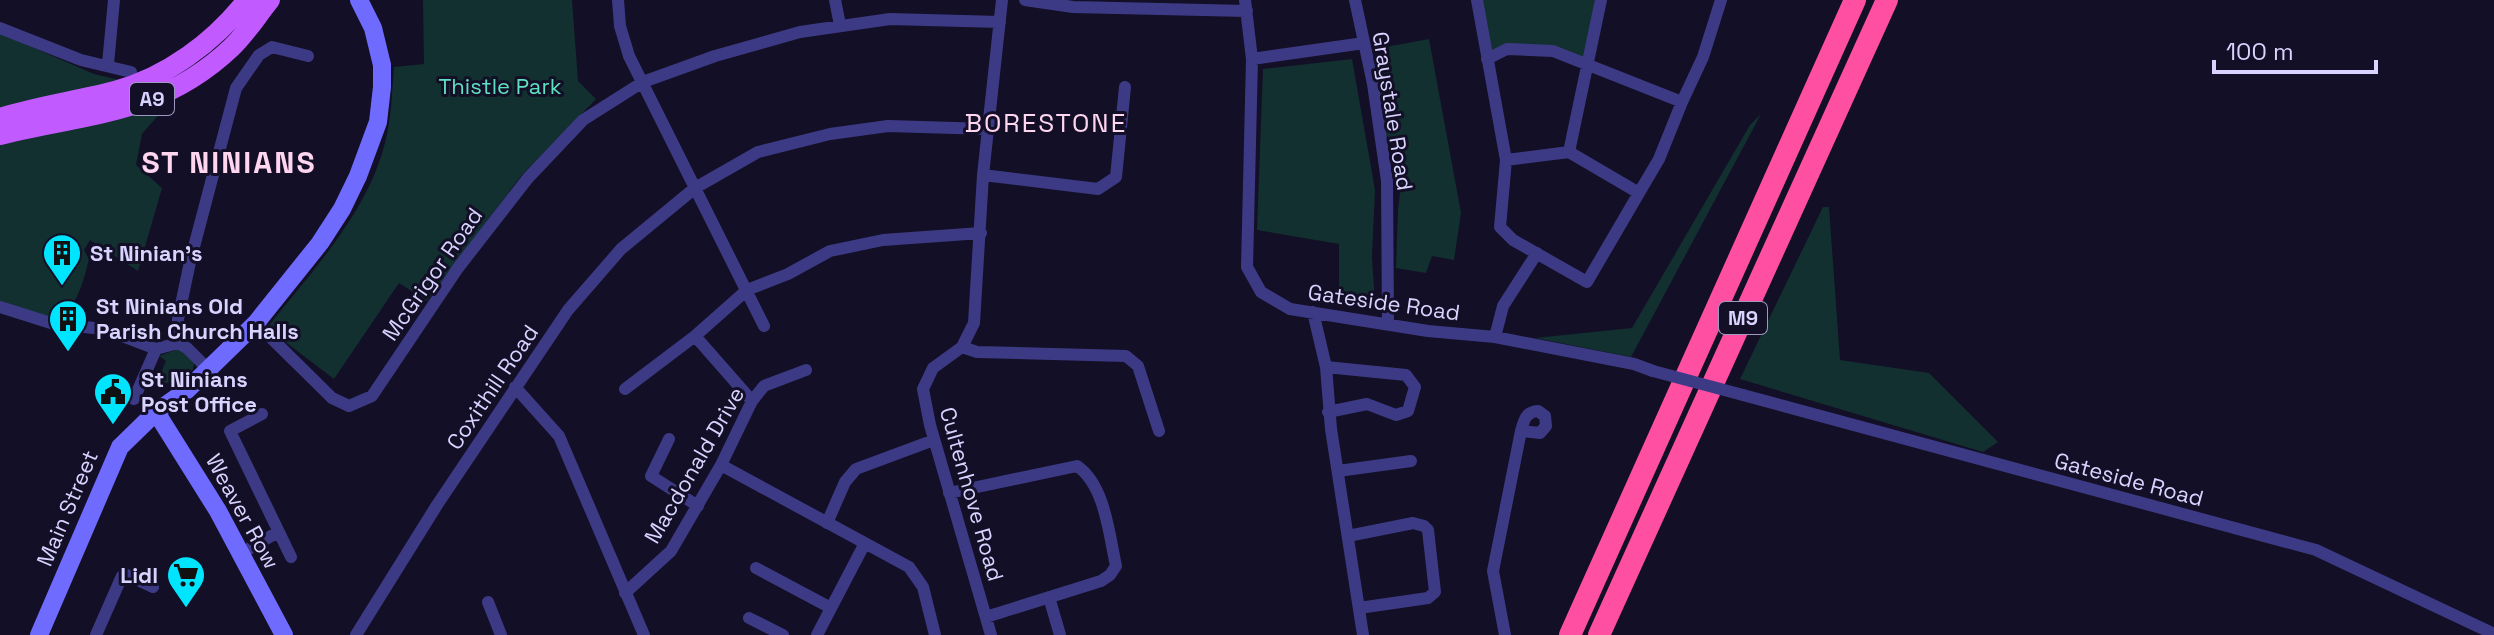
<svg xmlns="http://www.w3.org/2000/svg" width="2494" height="635" font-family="'Space Grotesk',sans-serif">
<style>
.green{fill:#12302f}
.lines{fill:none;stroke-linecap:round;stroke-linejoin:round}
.street{stroke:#3d3a85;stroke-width:12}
.secondary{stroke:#6f6bff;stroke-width:18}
.primary{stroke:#c25bff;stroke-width:20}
.highway{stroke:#ff4fa3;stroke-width:22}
.street-bridge{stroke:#3d3a85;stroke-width:12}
.labels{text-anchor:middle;stroke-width:6;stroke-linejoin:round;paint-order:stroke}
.shield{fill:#130f26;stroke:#9e99be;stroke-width:2}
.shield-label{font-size:20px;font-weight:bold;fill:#d9d4ff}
.park-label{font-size:22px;fill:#5fe0c0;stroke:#130f26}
.street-label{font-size:22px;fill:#d9d4ff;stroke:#130f26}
.poi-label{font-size:22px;font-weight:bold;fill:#d9d4ff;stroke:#130f26;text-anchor:start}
.quarter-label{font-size:26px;letter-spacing:2px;fill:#ffd6f0;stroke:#130f26}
.district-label{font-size:30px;font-weight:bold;letter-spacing:2px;fill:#ffd6f0;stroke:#130f26}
</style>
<rect width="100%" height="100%" fill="#130f26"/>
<path class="green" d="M423 0H572L578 81 596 99 521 176 427 301 399 283 334 379 267 328C314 268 374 207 388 129 392 109 392 88 394 67L424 64Z
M1481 0H1597L1585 60 1554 48 1488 53Z
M0 33 94 74 128 82 161 112 142 134 136 165 162 188 138 271 90 240 84 250 89 259C84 280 77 306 60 319H51L0 301Z
M1429 39 1461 213 1454 260 1432 256 1426 273 1396 268 1398 209 1404 160 1385 133 1375 49Z
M1352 59 1375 190 1372 257 1375 303 1339 306V244L1257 230 1263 69Z
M1761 114 1631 357 1535 338 1632 328 1750 125Z
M1823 207H1829L1840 360 1929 373 1998 442 1983 452 1740 379Z
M181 348 194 363C193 382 173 385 157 382L166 361 159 356Z"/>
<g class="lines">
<path class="street" d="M618 0 620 26 629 56 764 326
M835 0 840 25
M1025 0 1073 7 1247 11
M1245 0 1252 59 1247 267 1261 292 1290 309 1428 331 1495 337 1634 364 1653 371
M1355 0 1373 84 1387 181 1388 324
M1477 0 1506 160
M0 28 81 60 131 72
M1252 59 1364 43
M1487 59 1507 49 1553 51 1682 102 1703 57 1721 0
M108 64 114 0
M1569 152 1639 193 1587 282 1513 240 1500 227 1506 160Z
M1569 152 1601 0
M983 175 1098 189 1116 177 1125 87
M1639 193 1659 159 1682 102
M0 307 54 324 104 329 156 349 178 343 187 348 207 368
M1313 312 1326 367 1331 429 1363 635
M256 323 332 398 349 406 372 396 458 268 528 178 583 120 643 82 715 56 800 32 890 19 1000 22
M695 336 752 401
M1495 337 1503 306 1537 253
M178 343V319L190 262 236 88 259 55 272 47 308 56
M962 347 977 352 1126 356 1138 366 1159 431
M1326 367 1406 375 1415 387 1408 411 1396 415 1367 404 1328 412
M515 387 559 436 644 635
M625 389 695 336 747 290 788 274 830 251 883 240 981 233
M1743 395 2316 550 2494 634
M134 399 156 349
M262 414 230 431 291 557
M669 439 651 476 698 506
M721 465 909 567 923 587 935 635
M1338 471 1411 461
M949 493 1077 466C1105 485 1109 534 1116 566L1110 575 1101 581 986 617
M827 523 845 482 856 469 934 440
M1348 536 1413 523 1424 526 1428 530 1435 592 1428 598 1359 608
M240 554 278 532
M756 568 831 608
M625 593 671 551 721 465 752 401 764 386 806 370
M1049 597 1060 635
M488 602 501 635
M749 618 783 635
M96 635 122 576 127 575 153 587
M356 635 437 505 568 310 621 249 695 188 758 152 830 134 888 126 988 129
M817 635 865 543
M991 635 930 425 923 389 933 368 962 347 974 323 983 175 1002 0
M1505 635 1493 571 1521 431C1524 421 1525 412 1538 411L1545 416 1546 426 1540 433 1521 431"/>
<path class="secondary" d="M156 412 218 511 284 635
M39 635 120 447 156 412 187 390 256 323 320 243 342 209 358 176 378 122 382 87V65L373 28 359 0"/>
<path class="primary" d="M0 118C38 106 77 101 115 91 167 77 214 42 247 0
M0 135C88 113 160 115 231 48 246 34 257 16 270 0"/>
<path class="highway" d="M1570 635 1855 0
M1599 635 1887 0"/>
<path class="street-bridge" d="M1653 371 1743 395"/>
</g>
<defs>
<symbol id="building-pin" viewBox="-11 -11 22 30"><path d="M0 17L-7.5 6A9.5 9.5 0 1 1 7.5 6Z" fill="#00e5ff" stroke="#130f26"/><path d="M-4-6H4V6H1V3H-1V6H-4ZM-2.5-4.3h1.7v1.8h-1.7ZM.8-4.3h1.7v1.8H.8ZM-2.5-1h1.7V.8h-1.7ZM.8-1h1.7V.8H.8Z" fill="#111"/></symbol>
<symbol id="civic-pin" viewBox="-11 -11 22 30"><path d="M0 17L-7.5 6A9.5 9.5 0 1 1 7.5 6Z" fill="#00e5ff" stroke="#130f26"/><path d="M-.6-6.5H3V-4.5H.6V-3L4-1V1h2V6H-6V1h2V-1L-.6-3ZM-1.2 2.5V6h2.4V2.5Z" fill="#111"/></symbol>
<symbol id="supermarket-pin" viewBox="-11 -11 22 30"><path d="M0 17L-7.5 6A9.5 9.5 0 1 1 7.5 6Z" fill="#00e5ff" stroke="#130f26"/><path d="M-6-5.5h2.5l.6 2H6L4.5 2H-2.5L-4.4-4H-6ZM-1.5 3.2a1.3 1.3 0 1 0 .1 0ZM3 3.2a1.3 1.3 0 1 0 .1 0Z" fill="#111"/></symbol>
</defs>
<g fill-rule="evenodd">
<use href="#building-pin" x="40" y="231" width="44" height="60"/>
<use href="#building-pin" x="46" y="297" width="44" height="60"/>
<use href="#civic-pin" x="91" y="370" width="44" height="60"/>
<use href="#supermarket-pin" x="164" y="553" width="44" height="60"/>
</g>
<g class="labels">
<g class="shield">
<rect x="130" y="83" width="44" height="32" rx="6"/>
<rect x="1719" y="302" width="48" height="32" rx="6"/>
</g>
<g class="shield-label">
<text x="152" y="106">A9</text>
<text x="1743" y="325">M9</text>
</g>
<g class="park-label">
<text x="500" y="94">Thistle Park</text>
</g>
<g class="street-label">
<text transform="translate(1393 111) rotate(81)" y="8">Graystale Road</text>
<text transform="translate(432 274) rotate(-55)" y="8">McGrigor Road</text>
<text transform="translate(1384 302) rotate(8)" y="8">Gateside Road</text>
<text transform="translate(492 387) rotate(-56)" y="8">Coxithill Road</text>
<text transform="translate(694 465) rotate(-60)" y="8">Macdonald Drive</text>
<text transform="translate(2129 479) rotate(15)" y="8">Gateside Road</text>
<text transform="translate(972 494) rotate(74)" y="8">Cultenhove Road</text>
<text transform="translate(67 508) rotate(-67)" y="8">Main Street</text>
<text transform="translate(243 511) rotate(61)" y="8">Weaver Row</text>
</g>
<g class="poi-label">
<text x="90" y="261">St Ninian's</text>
<text x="96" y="314">St Ninians Old<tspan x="96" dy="25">Parish Church Halls</tspan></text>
<text x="141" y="387">St Ninians<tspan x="141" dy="25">Post Office</tspan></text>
<text x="158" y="583" text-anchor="end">Lidl</text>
</g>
<g class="quarter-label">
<text x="1046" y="132">BORESTONE</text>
</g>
<g class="district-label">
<text x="229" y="173">ST NINIANS</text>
</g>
</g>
<path d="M2214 60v12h162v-12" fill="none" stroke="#d9d4ff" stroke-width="4"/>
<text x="2226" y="60" font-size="24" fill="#d9d4ff" stroke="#130f26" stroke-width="6" paint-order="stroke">100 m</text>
</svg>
